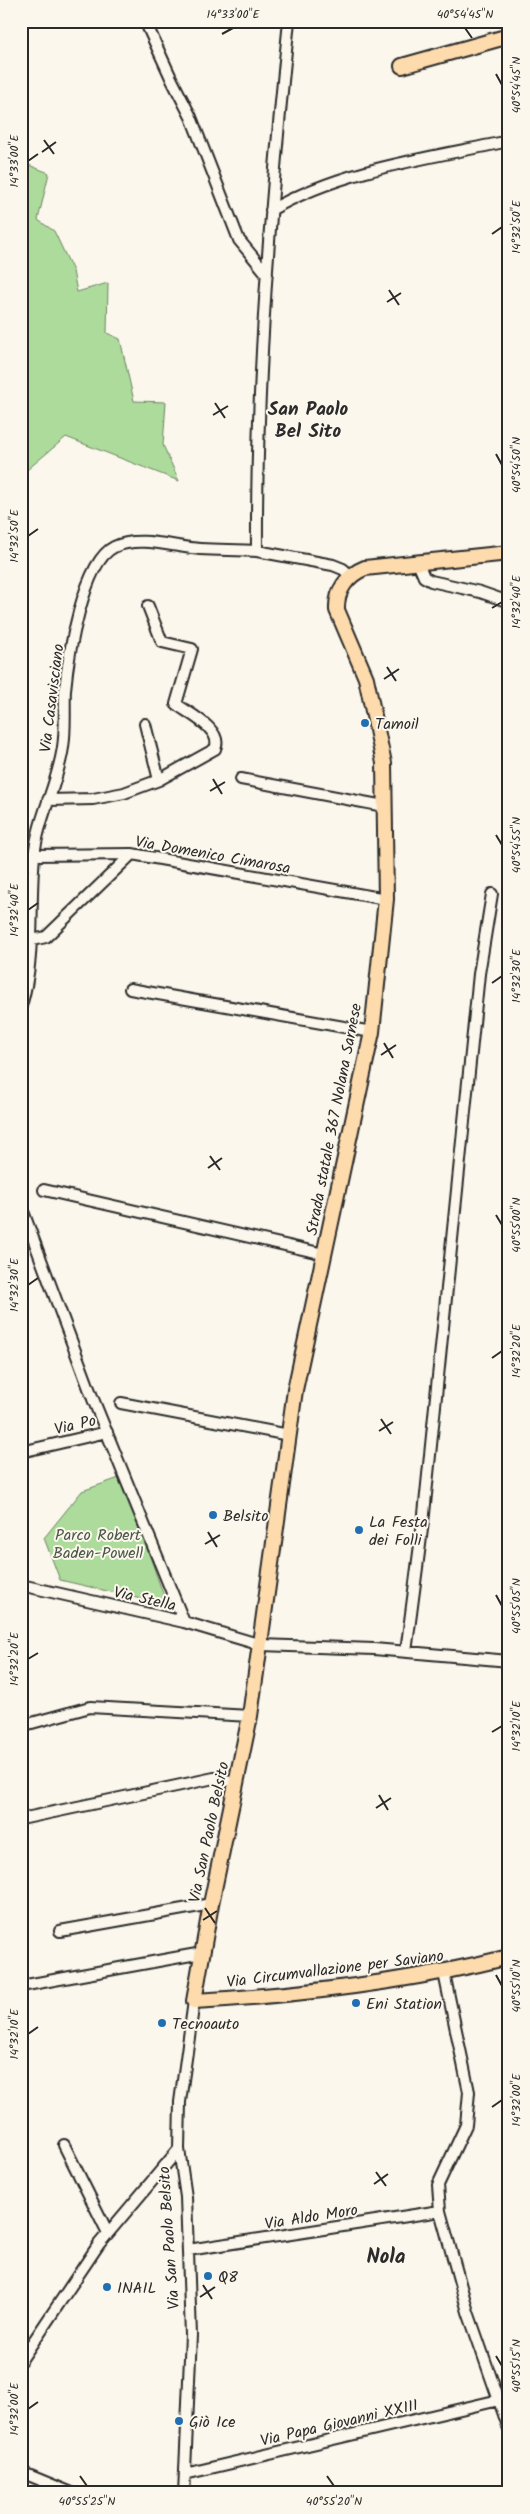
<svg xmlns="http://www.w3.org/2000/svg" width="530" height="2514" font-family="Kalam,sans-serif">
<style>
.green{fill:#acdb9b;stroke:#6c8363}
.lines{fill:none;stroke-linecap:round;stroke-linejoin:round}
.minor-casing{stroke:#2b2b2b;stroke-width:14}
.major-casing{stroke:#2b2b2b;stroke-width:18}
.minor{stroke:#fbf7ec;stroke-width:10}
.major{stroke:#fedbac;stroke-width:14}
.ticks{fill:none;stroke:#2b2b2b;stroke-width:2}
.poi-dot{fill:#1f6fb2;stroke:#fbf7ec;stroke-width:2}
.labels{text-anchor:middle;stroke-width:4;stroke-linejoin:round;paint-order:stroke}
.street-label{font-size:16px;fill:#2b2b2b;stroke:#fbf7ec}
.poi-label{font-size:16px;fill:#2b2b2b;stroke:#fbf7ec;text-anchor:start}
.park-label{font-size:16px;fill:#4b5747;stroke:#fbf7ec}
.quarter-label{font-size:19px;font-weight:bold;fill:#2b2b2b;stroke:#fbf7ec}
.district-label{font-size:21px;font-weight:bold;fill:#2b2b2b;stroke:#fbf7ec}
.neatline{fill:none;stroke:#2b2b2b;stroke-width:2}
.ticks-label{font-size:12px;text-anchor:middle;fill:#2b2b2b}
</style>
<rect width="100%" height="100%" fill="#fbf7ec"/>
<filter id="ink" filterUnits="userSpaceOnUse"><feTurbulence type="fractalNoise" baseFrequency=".02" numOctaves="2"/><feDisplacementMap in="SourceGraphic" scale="10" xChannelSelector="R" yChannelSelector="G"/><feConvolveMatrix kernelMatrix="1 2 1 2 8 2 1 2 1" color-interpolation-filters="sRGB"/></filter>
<g filter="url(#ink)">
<path class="green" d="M21 162 49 173 38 220 54 231 73 271 77 292 108 283 107 333 120 339 134 401 166 402 163 445 179 481 66 437 21 475Z
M122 1477 167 1605 60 1580 44 1538 82 1491Z"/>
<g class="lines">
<defs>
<path id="minor" d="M145 21 172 80 191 117 239 240 267 274
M289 21C271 197 256 374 257 551L333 565 343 569 351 576
M271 210C342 169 430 158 509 141
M418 563 424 577 431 581 480 592 509 602
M145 724 159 780
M241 779 384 806
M48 800 93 799 124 793 159 780 215 749C224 730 188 713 176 704L192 649 162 642 148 606
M34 855 132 854 386 899
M21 863 33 865
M32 940 46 937 132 854
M130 989 372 1032
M21 1006C36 957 29 906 34 856 38 818 58 784 63 747 66 728 64 709 65 690 68 657 83 562 114 547 139 535 173 547 200 549 219 550 238 550 257 551
M44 1190 324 1254
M21 1206 93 1399 184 1622
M121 1403 289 1435
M21 1452 107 1432
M21 1585 184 1622 261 1645 374 1649 509 1661
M406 1652 424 1514 479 974 492 894
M21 1726 90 1707 250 1716
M21 1819 214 1778 236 1782
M60 1931 211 1904
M444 1973 469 2092 466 2125 438 2185 440 2211 468 2312 509 2429
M21 1986 202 1953
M64 2145 108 2233
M188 2250 440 2211
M21 2360 99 2244 179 2149
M21 2472 72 2493
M185 2474 499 2400
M184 2493 191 2335 186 2197 179 2149 180 2102 194 2001"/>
<path id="major" d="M402 66 509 36
M509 553 365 568C347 575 336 591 337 610L366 678 384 763 386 899 372 1032 295 1390 250 1716 211 1904 194 2001C301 1995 405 1983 509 1957"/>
</defs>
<use href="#minor" class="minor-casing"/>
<use href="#major" class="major-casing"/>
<use href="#minor" class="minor"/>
<use href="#major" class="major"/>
</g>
</g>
<path class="ticks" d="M465 28 472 38M222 34 233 28M496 74 502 85M44 140 54 154M42 152 56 142M28 161 38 154M492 234 502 227M389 290 399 305M387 302 401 293M215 403 225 418M213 415 228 406M496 454 502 465M28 536 38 529M492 608 502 602M387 667 396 681M384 679 399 669M213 779 222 794M210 791 225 782M496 835 502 845M28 910 38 903M492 983 502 976M384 1043 393 1058M381 1055 396 1045M210 1156 220 1170M208 1168 222 1158M496 1215 502 1225M28 1285 38 1278M492 1358 502 1351M381 1419 391 1434M379 1431 393 1422M208 1532 217 1547M205 1544 220 1535M496 1595 502 1606M28 1659 38 1653M492 1732 502 1726M379 1795 388 1810M376 1808 391 1798M205 1908 215 1923M203 1920 217 1911M496 1975 502 1986M28 2034 38 2027M492 2107 502 2100M376 2172 386 2186M374 2184 388 2174M203 2285 212 2299M200 2297 215 2287M496 2356 502 2366M28 2409 38 2402M80 2476 87 2486M327 2476 334 2486"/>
<g class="poi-dot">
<circle cx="365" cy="723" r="5"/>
<circle cx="213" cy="1515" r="5"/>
<circle cx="359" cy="1530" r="5"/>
<circle cx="356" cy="2003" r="5"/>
<circle cx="162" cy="2023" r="5"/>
<circle cx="208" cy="2276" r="5"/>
<circle cx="107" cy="2287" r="5"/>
<circle cx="179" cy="2421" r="5"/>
</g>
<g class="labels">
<g class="street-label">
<text transform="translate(51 698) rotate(-83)" y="6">Via Casavisciano</text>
<text transform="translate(213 854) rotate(10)" y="6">Via Domenico Cimarosa</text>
<text transform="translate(333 1119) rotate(-79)" y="6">Strada statale 367 Nolana Sarnese</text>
<text transform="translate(75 1424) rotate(-13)" y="6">Via Po</text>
<text transform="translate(145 1598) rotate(13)" y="6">Via Stella</text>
<text transform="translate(208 1832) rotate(-78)" y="6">Via San Paolo Belsito</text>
<text transform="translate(335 1968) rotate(-7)" y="6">Via Circumvallazione per Saviano</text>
<text transform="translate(311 2216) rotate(-9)" y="6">Via Aldo Moro</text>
<text transform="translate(168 2238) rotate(-94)" y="6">Via San Paolo Belsito</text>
<text transform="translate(339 2422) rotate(-13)" y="6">Via Papa Giovanni XXIII</text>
</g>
<g class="poi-label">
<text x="375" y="729">Tamoil</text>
<text x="223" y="1521">Belsito</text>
<text x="369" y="1527">La Festa<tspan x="369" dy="18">dei Folli</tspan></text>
<text x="366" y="2009">Eni Station</text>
<text x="172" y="2029">Tecnoauto</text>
<text x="218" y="2282">Q8</text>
<text x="117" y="2293">INAIL</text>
<text x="189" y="2427">Giò Ice</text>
</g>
<g class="park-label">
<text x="98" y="1540">Parco Robert<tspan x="98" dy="18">Baden-Powell</tspan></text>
</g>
<g class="quarter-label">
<text x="308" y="415">San Paolo<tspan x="308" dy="22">Bel Sito</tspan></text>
</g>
<g class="district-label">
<text x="386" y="2263">Nola</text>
</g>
</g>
<rect width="530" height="2514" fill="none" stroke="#fbf7ec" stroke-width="55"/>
<rect x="28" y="28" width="474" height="2458" class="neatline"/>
<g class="ticks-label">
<text x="233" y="18">14°33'00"E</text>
<text x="465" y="18">40°54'45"N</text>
<text transform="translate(516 85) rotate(-90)" y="4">40°54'45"N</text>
<text transform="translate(14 161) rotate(-90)" y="4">14°33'00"E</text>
<text transform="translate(516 227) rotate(-90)" y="4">14°32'50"E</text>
<text transform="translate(516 465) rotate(-90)" y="4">40°54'50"N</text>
<text transform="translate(14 536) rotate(-90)" y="4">14°32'50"E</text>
<text transform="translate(516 602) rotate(-90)" y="4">14°32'40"E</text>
<text transform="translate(516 845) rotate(-90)" y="4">40°54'55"N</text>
<text transform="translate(14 910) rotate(-90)" y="4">14°32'40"E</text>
<text transform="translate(516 976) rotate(-90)" y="4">14°32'30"E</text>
<text transform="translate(516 1225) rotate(-90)" y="4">40°55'00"N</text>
<text transform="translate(14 1285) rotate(-90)" y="4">14°32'30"E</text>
<text transform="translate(516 1351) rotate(-90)" y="4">14°32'20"E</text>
<text transform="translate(516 1606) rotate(-90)" y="4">40°55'05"N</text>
<text transform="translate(14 1659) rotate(-90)" y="4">14°32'20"E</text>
<text transform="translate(516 1726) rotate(-90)" y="4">14°32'10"E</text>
<text transform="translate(516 1986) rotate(-90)" y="4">40°55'10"N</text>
<text transform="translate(14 2034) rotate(-90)" y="4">14°32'10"E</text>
<text transform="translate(516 2100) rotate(-90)" y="4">14°32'00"E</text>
<text transform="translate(516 2366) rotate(-90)" y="4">40°55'15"N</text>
<text transform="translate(14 2409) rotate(-90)" y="4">14°32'00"E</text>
<text x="87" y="2505">40°55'25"N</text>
<text x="334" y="2505">40°55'20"N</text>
</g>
</svg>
